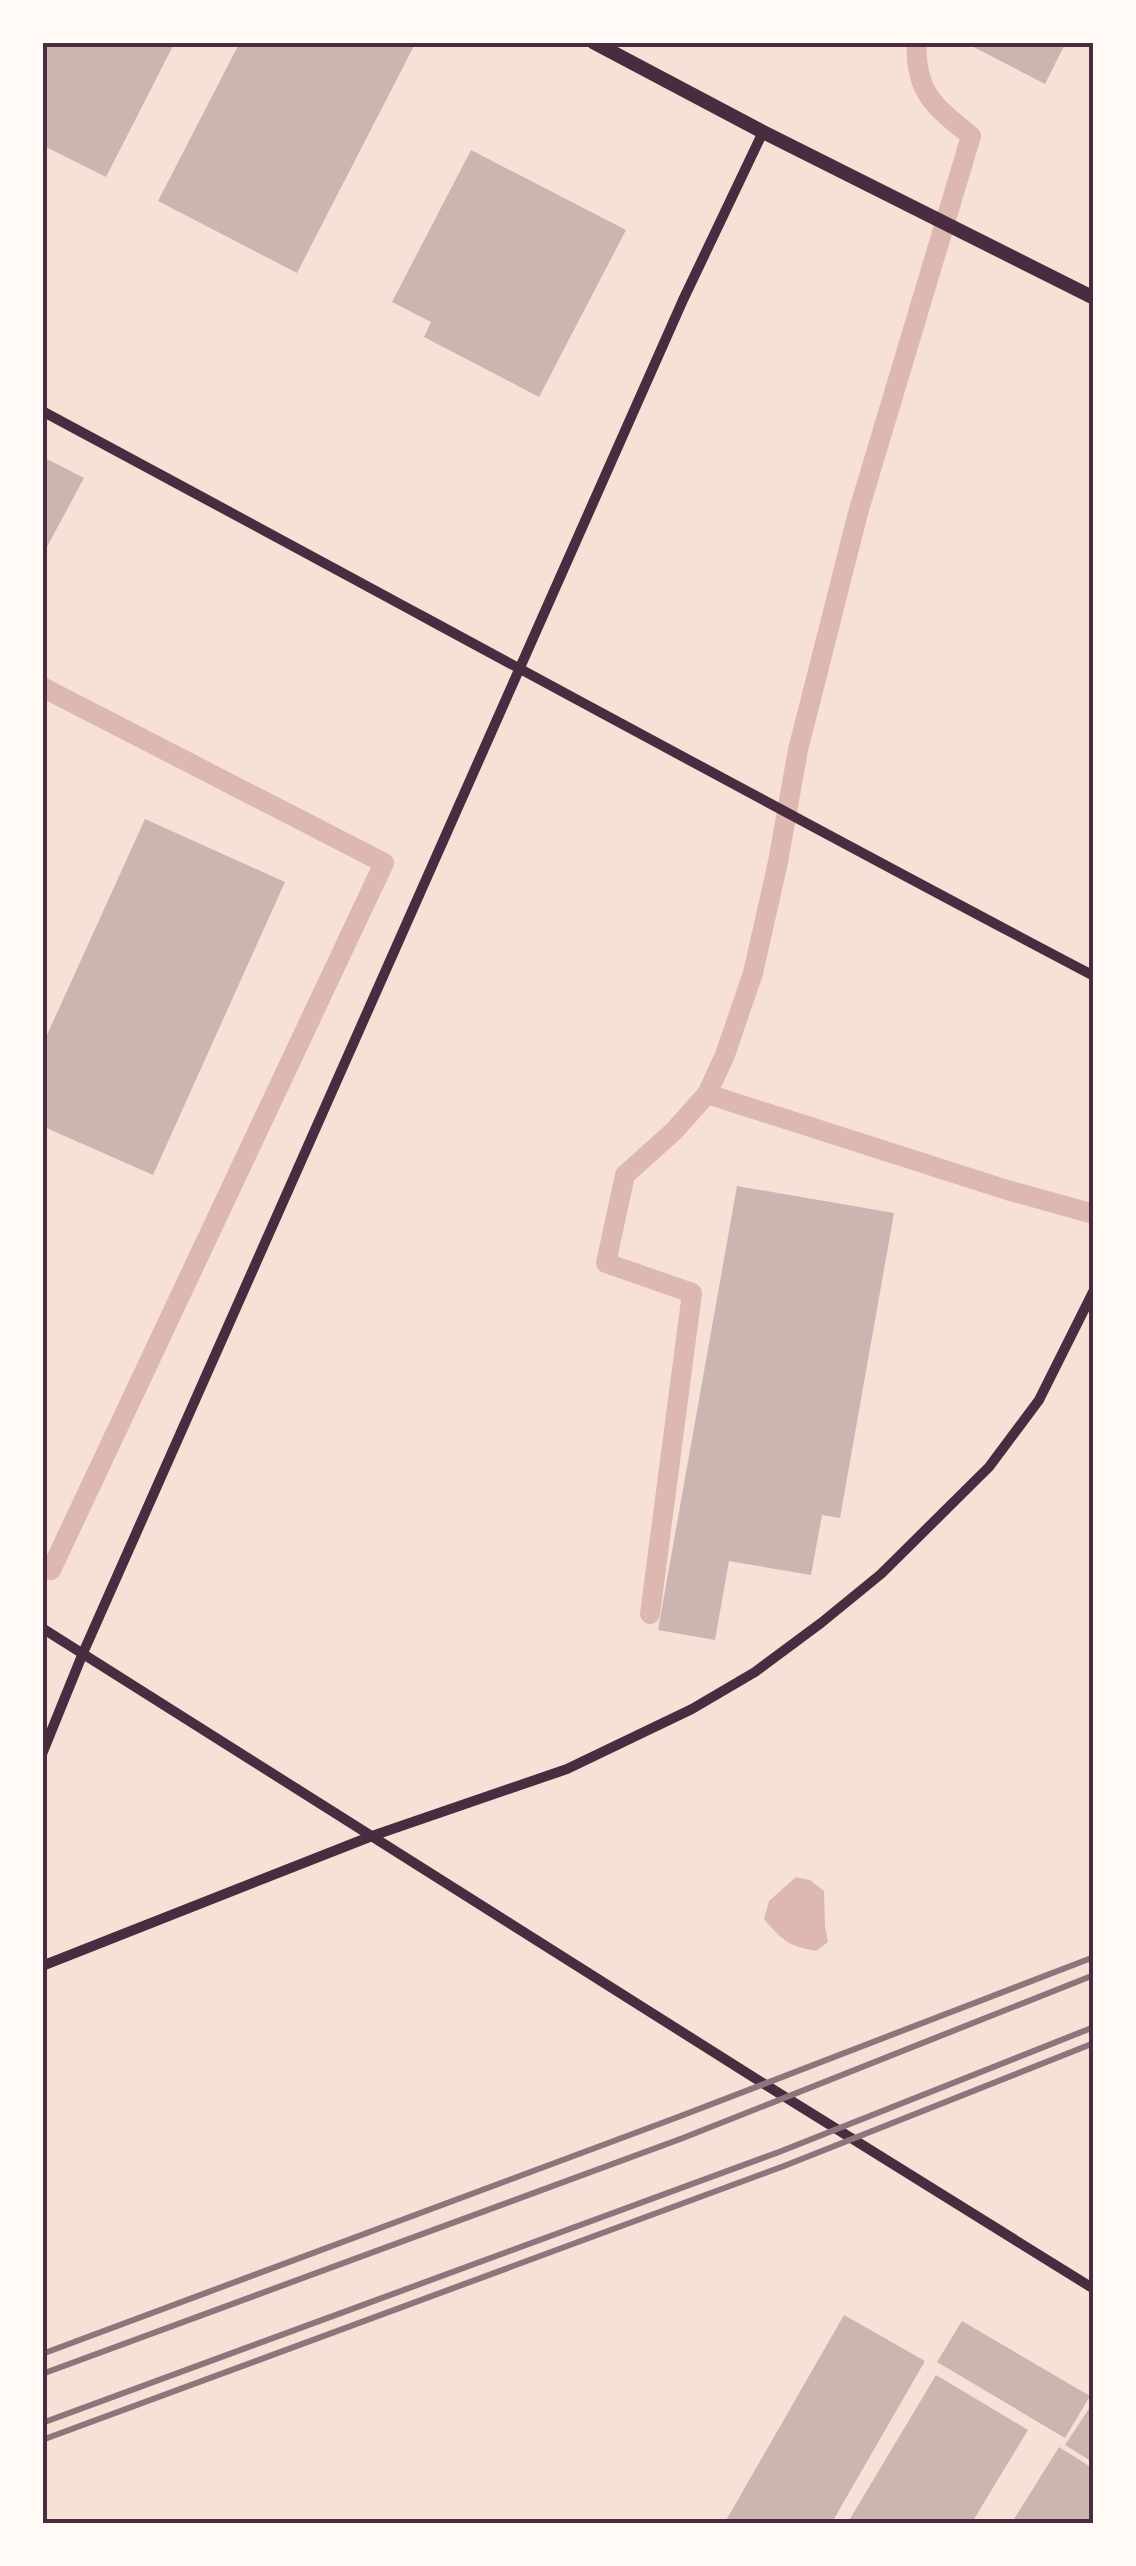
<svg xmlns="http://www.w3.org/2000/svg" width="1136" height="2566" font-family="'Fira Sans Condensed',sans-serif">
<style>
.water{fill:#dcb8b0}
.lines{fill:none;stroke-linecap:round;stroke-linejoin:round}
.canal{stroke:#dcb8b0;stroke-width:20}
.building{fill:#ccb4b1}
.minor{stroke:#4a2c40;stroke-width:10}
.tertiary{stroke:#4a2c40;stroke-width:14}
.rail{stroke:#8f747c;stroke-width:6}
.neatline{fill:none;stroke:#4a2c40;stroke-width:4}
</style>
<rect width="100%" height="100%" fill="#f7e1d7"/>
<path class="water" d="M796 1877 810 1880 824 1891 825 1926 828 1942 816 1951C788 1946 782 1940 764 1919L769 1901Z"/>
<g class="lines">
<path class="canal" d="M42 687 384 863 51 1570
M707 1094 1007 1190 1094 1214
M650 1614 692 1293 606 1263 625 1175 674 1131 707 1094 725 1055 753 973 778 862 798 750 858 513 971 136C935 107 914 92 917 42"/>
</g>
<path class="building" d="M42 42H175L106 177 42 145Z
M240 42H416L297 273 158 201Z
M964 42H1066L1045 84Z
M471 150 626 230 539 397 424 337 431 322 392 302Z
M45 458 84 478 42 556V463Z
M145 819 285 882 153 1175 42 1126V1046Z
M737 1186 894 1213 840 1518 822 1515 811 1575 729 1561 715 1640 658 1630Z
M844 2315 925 2361 831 2524H724Z
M962 2321 1090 2396 1065 2438 937 2362Z
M936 2375 1028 2430 971 2524H847Z
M1094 2401V2463L1065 2445Z
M1059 2447 1094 2469V2524H1011Z"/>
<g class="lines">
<path class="minor" d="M42 411C393 599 742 791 1094 976
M42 1628 761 2082 1094 2289
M42 1754 83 1653 683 300 763 132
M42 1966 372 1836 567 1769 692 1709 755 1672 821 1623 881 1574 989 1467 1039 1400 1094 1290"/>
<path class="tertiary" d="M593 42 763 132 1094 298"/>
<path class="rail" d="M42 2354 678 2117 1094 1957
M42 2374 683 2138 1094 1975
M42 2423 779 2152 1094 2027
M42 2440 784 2166 1094 2043"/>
</g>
<rect width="1136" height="2566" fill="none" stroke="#fffaf5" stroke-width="90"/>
<rect x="45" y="45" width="1046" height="2476" class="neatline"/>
</svg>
